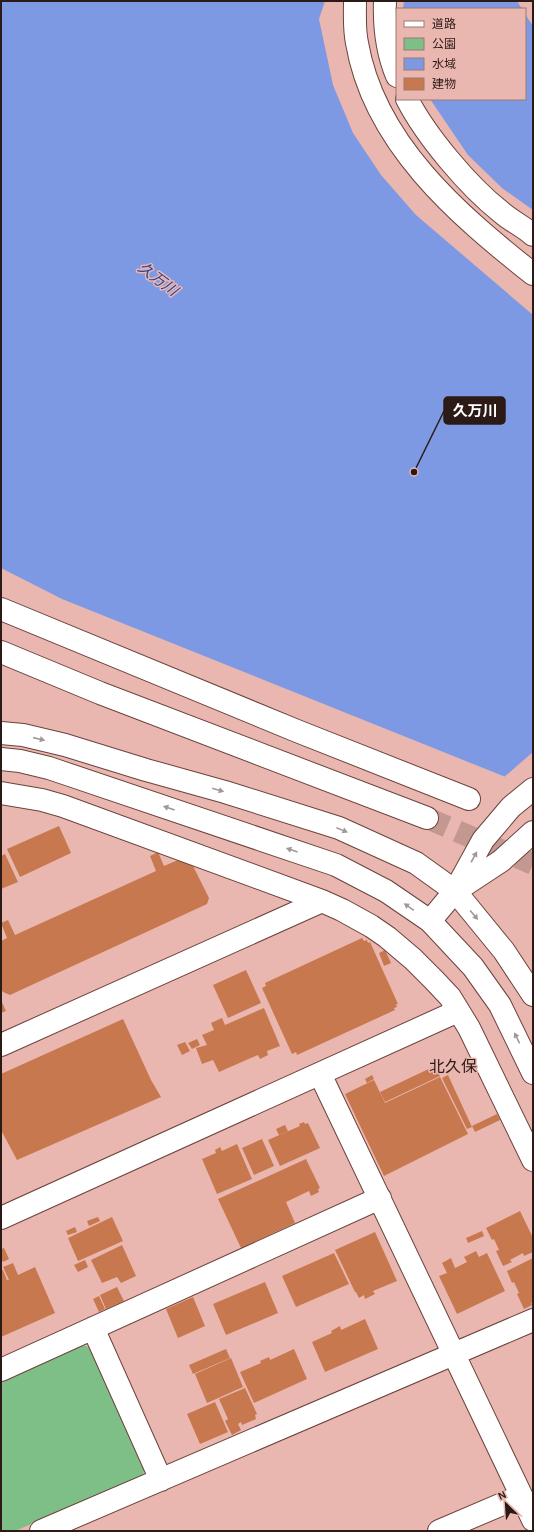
<svg xmlns="http://www.w3.org/2000/svg" width="534" height="1532" font-family="Karla,'Noto Sans JP',sans-serif">
<style>
.green{fill:#7dbf87}
.water{fill:#7e99e4}
.pier{fill:#e9b7af}
.building{fill:#c7784e}
.lines{fill:none;stroke-linecap:round;stroke-linejoin:round}
.minor-tunnel{stroke:#c39891;stroke-width:22;stroke-dasharray:22 11;stroke-linecap:butt}
.minor-casing{stroke:#6b423c;stroke-width:24}
.highway-casing{stroke:#6b423c;stroke-width:24}
.minor{stroke:#fff;stroke-width:22}
.highway{stroke:#fff;stroke-width:22}
.oneway{fill:#a09897}
.labels{text-anchor:middle;stroke-width:3;stroke-linejoin:round;paint-order:stroke}
.water-label{font-size:15px;font-style:italic;fill:#283f95;stroke:#e9b7af}
.quarter-label{font-size:16px;fill:#2c1a17;stroke:#e9b7af}
.leader{fill:none;stroke:#2c1a17;stroke-width:1.5}
.callout-dot{fill:#2c1a17;stroke:#e9b7af;stroke-width:1.5}
.callout{fill:#2c1a17;stroke:#2c1a17;stroke-width:1.5}
.callout-label{font-size:15px;text-anchor:middle;font-weight:bold;fill:#fff}
</style>
<rect width="100%" height="100%" fill="#e9b7af"/>
<path class="green" d="M82 1345 92 1348 145 1464 143 1476 15 1531H1V1382Z"/>
<path class="water" d="M1 1H325L319 19 333 85 353 133 381 175 416 215 533 315V788L62 599 1 568Z
M404 1H517L522 9H403Z
M525 14 533 26V210L502 188 468 155 430 99H525Z"/>
<path class="pier" d="M533 752V790L503 778Z"/>
<path class="building" d="M59 826 71 853 20 877 7 849Z
M158 852 164 866 178 860 193 866 209 898 207 904 10 995 3 992 1 989V941L7 938 1 923 8 920 15 935 156 871 150 856Z
M5 854 18 882 1 889V856Z
M362 938 364 941 367 940 368 943 370 942 398 1004H396L397 1007 394 1008 395 1010 297 1055 296 1052 292 1054 262 988 266 986 265 983Z
M385 950 391 963 384 966 379 953Z
M246 970 261 1003 228 1018 213 985Z
M1 1000 6 1011 1 1013Z
M264 1008 280 1046 267 1051 268 1055 260 1059 258 1055 219 1072 213 1060 202 1064 196 1048 207 1045 202 1035 214 1030 211 1023 222 1018 225 1025Z
M123 1019 151 1080 161 1097 17 1160 1 1130V1074Z
M197 1039 200 1045 192 1049 188 1043Z
M185 1042 190 1051 182 1055 177 1045Z
M435 1066 440 1076 385 1102 380 1092Z
M372 1075 374 1079 367 1083 365 1079Z
M448 1075 472 1127 467 1129 442 1078Z
M440 1077 468 1134 384 1176 345 1094 374 1080 385 1103Z
M497 1114 500 1120 475 1132 472 1126Z
M304 1122 305 1124 308 1123 320 1148 280 1166 268 1140 300 1126 299 1124Z
M285 1125 288 1131 279 1135 276 1129Z
M262 1139 274 1166 254 1175 242 1148Z
M237 1144 252 1179 217 1194 202 1159 216 1153 215 1150 220 1147 222 1151Z
M306 1159 320 1188 318 1189 319 1192 311 1196 309 1191 286 1202 295 1223 241 1248 218 1199Z
M520 1211 533 1238V1252L524 1256 523 1253 510 1260 512 1262 503 1266 496 1251 499 1250 494 1239 492 1240 486 1228Z
M98 1217 100 1221 89 1226 87 1221Z
M112 1217 123 1241 78 1261 68 1238Z
M75 1227 77 1232 68 1235 66 1231Z
M482 1231 484 1236 468 1243 466 1238Z
M375 1232 397 1281 373 1291 375 1294 365 1299 364 1295 359 1298 356 1292H355L335 1250Z
M122 1245 136 1276 121 1283 117 1277 102 1283 91 1260Z
M4 1248 9 1259 3 1262 1 1258V1249Z
M476 1251 479 1257 487 1253 505 1291 457 1314 439 1276 447 1273 442 1263 451 1258 455 1268 467 1262 464 1257Z
M334 1253 349 1284 296 1307 282 1276Z
M533 1258V1302L531 1303 532 1305 524 1309 517 1294 519 1293 514 1282 512 1283 507 1271Z
M85 1260 88 1267 78 1272 74 1265Z
M13 1263 18 1275 35 1267 55 1313 1 1337V1270H3L7 1280H9L3 1267Z
M265 1282 278 1313 226 1335 213 1304Z
M117 1287 124 1301 106 1309 100 1295Z
M99 1296 105 1309 99 1312 93 1299Z
M193 1297 205 1326 178 1338 166 1309Z
M365 1319 378 1349 325 1372 312 1342 332 1333 331 1331 340 1326 341 1330Z
M226 1349 230 1358 193 1374 189 1365Z
M294 1349 307 1379 254 1403 240 1372 261 1363 260 1361 269 1357 270 1360Z
M231 1358 243 1387 207 1403 195 1374Z
M245 1388 257 1414 255 1415 256 1419 242 1425 241 1422 238 1424 241 1430 232 1435 225 1421 228 1419 219 1399Z
M215 1402 228 1432 200 1444 187 1414Z"/>
<g class="lines">
<path class="minor-tunnel" d="M427 818 533 864"/>
<defs>
<path id="minor" d="M355 1C355 15 354 29 357 43 374 143 458 215 533 274
M385 1C384 27 387 52 397 76
M407 99C426 136 468 186 501 212 511 221 523 226 533 235
M1 609 297 731 469 799
M1 652 100 693 427 818
M1 733 23 735 65 745 146 770 225 792 339 828 416 863 455 891 504 951 533 995
M1 759 20 761 49 768 336 865 386 891 430 921 473 967 500 1005 533 1073
M1 793 42 800 63 806 322 901 342 910 371 926 387 937 413 959 434 980 450 997 469 1028 533 1160
M1 1045 322 901
M320 1074 533 1520
M1 1218 458 1011
M93 1328 161 1480
M1 1370 380 1198
M41 1531 533 1320
M439 1531 521 1496"/>
<path id="highway" d="M457 890 501 861 533 832
M430 921 455 891 483 840 511 807 533 789"/>
</defs>
<use href="#minor" class="minor-casing"/>
<use href="#highway" class="highway-casing"/>
<use href="#minor" class="minor"/>
<use href="#highway" class="highway"/>
</g>
<defs><path id="oneway-solid" d="M-6-.8H1V-3.2L6.5 0L1 3.2V.8H-6Z"/></defs>
<g class="oneway">
<use href="#oneway-solid" transform="translate(39 739) rotate(13)"/>
<use href="#oneway-solid" transform="translate(218 790) rotate(16)"/>
<use href="#oneway-solid" transform="translate(169 808) rotate(-161)"/>
<use href="#oneway-solid" transform="translate(342 830) rotate(22)"/>
<use href="#oneway-solid" transform="translate(292 850) rotate(-161)"/>
<use href="#oneway-solid" transform="translate(474 857) rotate(-61)"/>
<use href="#oneway-solid" transform="translate(409 907) rotate(-145)"/>
<use href="#oneway-solid" transform="translate(474 915) rotate(50)"/>
<use href="#oneway-solid" transform="translate(517 1038) rotate(-116)"/>
</g>
<g class="labels">
<g class="water-label">
<text transform="translate(158 279) rotate(37)" y="5">久万川</text>
</g>
<g class="quarter-label">
<text x="453" y="1072">北久保</text>
</g>
</g>
<path class="leader" d="M414 472L444 411"/>
<circle class="callout-dot" cx="414" cy="472" r="4"/>
<rect class="callout" x="444" y="397" width="61" height="27" rx="4"/>
<g class="callout-label">
<text x="475" y="416">久万川</text>
</g>
<rect width="534" height="1532" fill="none" stroke="#2c1a17" stroke-width="4"/>
<rect x="396" y="8" width="130" height="92" fill="#e9b7af" stroke="#9d7872"/>
<rect x="404" y="21" width="20" height="6" fill="#ffffff" stroke="#9d7872"/>
<text x="432" y="28" font-size="12" fill="#2c1a17">道路</text>
<rect x="404" y="38" width="20" height="12" fill="#7dbf87" stroke="#9d7872"/>
<text x="432" y="48" font-size="12" fill="#2c1a17">公園</text>
<rect x="404" y="58" width="20" height="12" fill="#7e99e4" stroke="#9d7872"/>
<text x="432" y="68" font-size="12" fill="#2c1a17">水域</text>
<rect x="404" y="78" width="20" height="12" fill="#c7784e" stroke="#9d7872"/>
<text x="432" y="88" font-size="12" fill="#2c1a17">建物</text>
<g transform="translate(506 1504) rotate(335)" stroke="#e9b7af" stroke-width="3" paint-order="stroke">
<path d="M0-3L7 15L0 10L-7 15Z" fill="#2c1a17"/>
<text y="-6" font-size="11" font-weight="bold" text-anchor="middle" fill="#2c1a17">N</text>
</g>
</svg>
